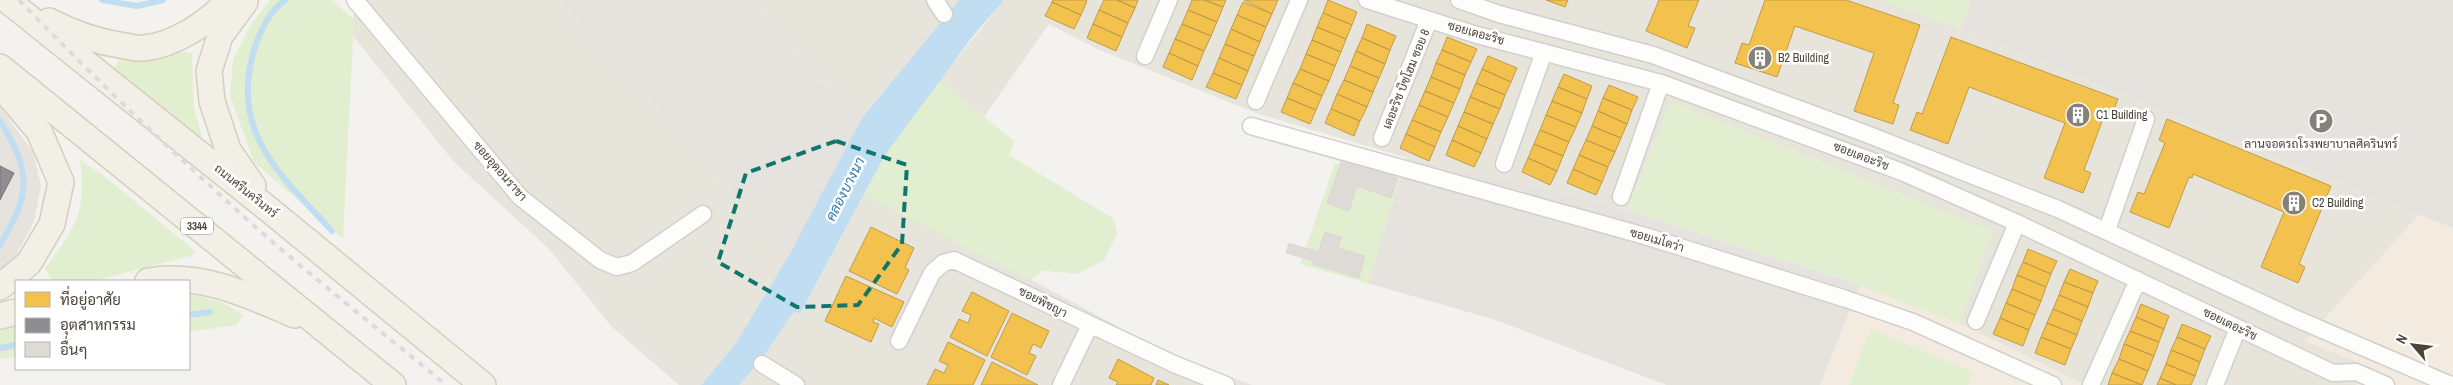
<svg xmlns="http://www.w3.org/2000/svg" width="2453" height="385" font-family="'Archivo Narrow',Sarabun,sans-serif">
<style>
.residential{fill:#e7e4dc}
.commercial{fill:#f3ebdf}
.industrial{fill:#e6e2de}
.green{fill:#e1eecf}
.parking{fill:#e6e3df}
.water{fill:#c0ddf1}
.homes{fill:#f2c14e;stroke:#c09c48}
.industry{fill:#8d8d92;stroke:#797777}
.lines{fill:none;stroke-linecap:round;stroke-linejoin:round}
.stream{stroke:#c0ddf1;stroke-width:6}
.building{fill:#dedbd6;stroke:#dcd9d4}
.street-casing{stroke:#d2d0cb;stroke-width:19}
.primary-casing{stroke:#d6cebb;stroke-width:28}
.street{stroke:#fdfdfc;stroke-width:16}
.primary{stroke:#f2efe6;stroke-width:25}
.rail{stroke:#dbdbda;stroke-width:4;stroke-dasharray:6 6;stroke-linecap:butt}
.marked{fill:none;stroke:#0f766e;stroke-width:4;stroke-dasharray:10 6;stroke-linejoin:round}
.labels{text-anchor:middle;stroke-width:5;stroke-linejoin:round;paint-order:stroke}
.shield{fill:#fff;stroke:#817c74;stroke-width:1}
.shield-label{font-size:11px;font-weight:bold;fill:#4b4439}
.street-label{font-size:12px;fill:#4b4439;stroke:#fff}
.poi-label{font-size:12px;fill:#4b4439;stroke:#fff;text-anchor:start}
.water-label{font-size:14px;font-style:italic;fill:#2e7ab2;stroke:#fff}
</style>
<rect width="100%" height="100%" fill="#f4f2ee"/>
<path class="residential" d="M353 0H557L789 255 734 346 701 385H679L612 327 548 248 453 161 353 36Z
M749 0H959L862 118 815 79Z
M1004 0H1881L1960 29 2420 214 2305 341 2373 368 2356 385H2085L1960 324 1992 231 1671 101 1627 210 1438 167 1256 113 1097 49 1049 24 984 117 939 81Z
M864 195 1047 288 1163 351 1252 385H739L761 360 794 311 801 313Z"/>
<path class="commercial" d="M2420 214 2453 228V385H2356L2373 368 2304 341Z
M1860 285 1960 324 2085 385H1820Z"/>
<path class="industrial" d="M557 0H749L815 79 862 118 789 255Z
M0 107 33 152 41 186 34 221 16 256 0 270Z"/>
<path class="green" d="M270 0H332L354 20 343 239 254 162 230 96 233 60 250 26Z
M1880 0H1971L1960 29Z
M185 52 192 53 194 108 202 136 193 135 114 68 120 59Z
M939 81 1014 141 1009 155 1114 219 1117 234 1104 260 1078 274 1043 271 1030 280 864 195 885 155Z
M1671 101 1992 231 1960 324 1843 279 1627 210Z
M80 160 104 176 195 251 190 256 93 281H52L45 268C76 227 87 212 80 160Z
M1335 163 1401 179 1371 275 1657 370 1667 385 1493 319 1300 264Z
M189 293 221 302 244 315 236 325 189 332Z
M16 323V357L0 359V327Z
M1870 329 1973 372 1968 385H1849Z"/>
<path class="parking" d="M1971 0H2453V228L1960 29Z
M1407 158 1627 210 1860 285 1820 385H1667L1493 319 1368 283Z"/>
<path class="water" d="M959 0H1004L973 36 885 155 800 314 794 311 761 360 739 385H701L734 346 789 255 862 118Z"/>
<path class="homes" d="M1053 0H1086L1087 1 1081 15 1052 2Z
M1104 0H1117L1135 8 1128 23 1099 10Z
M1117 0H1138L1135 8Z
M1192 0H1204L1223 7 1217 22 1188 10Z
M1204 0H1226L1223 7Z
M1244 0H1278L1272 14Z
M1328 0 1357 12 1352 25 1323 13Z
M1546 0H1568L1565 7Z
M1659 0H1699L1688 26 1695 28 1687 48 1646 31Z
M1765 0H1846L1920 25 1893 103 1899 105 1893 124 1854 111 1874 53 1795 26 1777 77 1735 63 1742 43 1749 45Z
M1052 2 1081 15 1074 29 1045 16Z
M1243 2 1272 14 1266 27 1237 15Z
M1099 10 1128 23 1122 37 1093 24Z
M1188 10 1217 22 1211 36 1182 24Z
M1323 13 1352 25 1346 39 1317 27Z
M1237 15 1266 27 1260 42 1231 29Z
M1093 24 1122 37 1116 51 1087 38Z
M1182 24 1211 36 1204 51 1175 39Z
M1367 24 1396 36 1390 50 1362 38Z
M1317 27 1346 39 1341 52 1312 40Z
M1231 29 1260 42 1254 56 1225 44Z
M1447 37 1477 49 1471 62 1442 50Z
M1951 37 2118 99 2110 119 2104 116 2084 170 2091 173 2083 193 2044 178 2065 123 1969 87 1948 144 1910 130 1917 112 1922 114Z
M1362 38 1390 50 1385 64 1356 51Z
M1175 39 1204 51 1198 66 1169 53Z
M1312 40 1341 52 1335 66 1306 54Z
M1225 44 1254 56 1248 71 1219 58Z
M1442 50 1471 62 1465 75 1436 63Z
M1356 51 1385 64 1379 78 1350 66Z
M1169 53 1198 66 1192 80 1163 67Z
M1306 54 1335 66 1329 81 1300 69Z
M1488 56 1517 68 1511 82 1482 69Z
M1219 58 1248 71 1242 85 1213 73Z
M1436 63 1465 75 1460 89 1431 77Z
M1350 66 1379 78 1373 92 1344 80Z
M1300 69 1329 81 1322 96 1293 83Z
M1482 69 1511 82 1505 95 1476 83Z
M1213 73 1242 85 1236 99 1206 87Z
M1564 74 1592 86 1587 99 1558 87Z
M1431 77 1460 89 1454 103 1425 91Z
M1344 80 1373 92 1367 107 1337 94Z
M1293 83 1322 96 1316 110 1287 98Z
M1476 83 1505 95 1500 109 1470 97Z
M1609 85 1638 97 1632 110 1603 98Z
M1558 87 1587 99 1582 113 1552 101Z
M1425 91 1454 103 1448 117 1419 105Z
M1337 94 1367 107 1360 121 1331 109Z
M1470 97 1500 109 1493 124 1464 112Z
M1287 98 1316 110 1310 124 1281 112Z
M1603 98 1632 110 1627 124 1598 111Z
M1552 101 1582 113 1576 127 1546 115Z
M1419 105 1448 117 1441 132 1412 120Z
M1331 109 1360 121 1354 136 1325 123Z
M1598 111 1627 124 1621 138 1592 126Z
M1464 112 1493 124 1487 139 1458 126Z
M1546 115 1576 127 1569 142 1540 130Z
M2167 119 2331 186 2299 264 2305 267 2298 283 2261 267 2284 212 2193 174 2192 178 2189 177 2169 228 2130 212 2138 192 2144 194 2165 143 2159 140Z
M1412 120 1441 132 1435 147 1406 134Z
M1458 126 1487 139 1481 153 1452 140Z
M1592 126 1621 138 1615 152 1586 140Z
M1540 130 1569 142 1563 156 1534 144Z
M1406 134 1435 147 1429 161 1400 148Z
M1452 140 1481 153 1474 167 1446 155Z
M1586 140 1615 152 1608 167 1579 155Z
M1534 144 1563 156 1557 171 1528 158Z
M1579 155 1608 167 1602 182 1573 169Z
M1528 158 1557 171 1550 185 1522 172Z
M1573 169 1602 182 1596 195 1567 183Z
M871 227 914 248 905 268 909 270 897 294 849 271Z
M2028 249 2057 261 2051 274 2023 262Z
M2023 262 2051 274 2046 287 2017 275Z
M2070 269 2098 281 2093 293 2064 282Z
M2017 275 2046 287 2041 301 2012 289Z
M846 276 904 302 892 327 874 318 873 322 879 324 871 342 825 321Z
M2064 282 2093 293 2088 307 2059 295Z
M2012 289 2041 301 2035 315 2006 303Z
M972 292 1009 311 987 356 950 337 959 319 968 323 971 315 962 311Z
M2059 295 2088 307 2082 321 2053 309Z
M2006 303 2035 315 2029 330 2000 318Z
M2141 304 2169 316 2164 329 2136 317Z
M2053 309 2082 321 2077 335 2047 323Z
M1012 313 1049 331 1041 348 1033 344 1029 353 1036 356 1027 375 991 357Z
M2136 317 2164 329 2159 342 2130 331Z
M2000 318 2029 330 2023 346 1993 334Z
M2047 323 2077 335 2071 349 2041 337Z
M2182 324 2211 336 2205 349 2177 337Z
M2130 331 2159 342 2154 356 2124 344Z
M2041 337 2071 349 2065 365 2035 353Z
M2177 337 2205 349 2200 362 2171 350Z
M948 342 985 360 973 385H927L935 369 944 373 948 365 939 361Z
M2124 344 2154 356 2148 371 2119 359Z
M2171 350 2200 362 2195 376 2166 364Z
M1118 359 1154 378 1151 385H1116L1118 382 1109 378Z
M2119 359 2148 371 2142 385 2112 373Z
M992 362 1038 385H981Z
M2166 364 2195 376 2191 385H2176L2160 378Z
M2112 373 2142 385H2108Z
M2160 378 2176 385H2157Z
M1158 380 1169 385H1156Z"/>
<path class="industry" d="M0 166 14 173 0 200Z"/>
<g class="lines">
<path class="stream" d="M102 0 137 6 163 0
M286 0C271 8 260 31 255 47 228 132 280 174 332 231
M0 121C32 173 31 193 0 245
M189 315 210 312
M0 348 16 345"/>
</g>
<path class="building" d="M1342 159 1398 178 1391 198 1357 186 1349 211 1327 203Z
M1325 232 1341 237 1338 248 1365 256 1359 278 1312 264 1313 261 1286 253 1289 243 1318 252Z"/>
<g class="lines">
<defs>
<path id="street" d="M355 0 520 197 600 260 617 267 632 263 703 214
M935 0 944 14
M1367 0 1477 35 1661 83 1902 172 2017 223 2333 373 2356 372 2386 385
M1459 0 1499 14 1653 55 1864 133 2058 209 2290 316 2451 385
M1145 56 1169 0
M1256 101 1299 0
M1251 126 1645 236 1846 299 1913 322 2053 385
M1382 138 1429 20
M1504 164 1544 52
M1621 197 1661 83
M2107 230 2146 119
M1976 321 2017 223
M899 341 932 273 943 263 954 260 1174 364 1226 385
M762 364 796 385
M1061 385 1090 325
M2091 385 2138 280
M2215 385 2238 328"/>
<path id="primary" d="M7 0 267 208 483 385
M245 2 220 36 209 71 212 101 228 150 253 186
M49 21C74 34 97 42 125 46 131 47 138 49 144 48 176 45 208 22 230 0
M0 67 393 385
M0 85 39 131 61 182 52 224 29 263 0 287
M148 281C201 272 248 295 295 315
M0 316 16 312"/>
</defs>
<use href="#street" class="street-casing"/>
<use href="#primary" class="primary-casing"/>
<use href="#street" class="street"/>
<use href="#primary" class="primary"/>
<path class="rail" d="M19 0C93 77 171 151 251 223 314 279 381 331 446 385"/>
</g>
<path class="marked" d="M836 141 907 165 902 244 858 305 797 307 718 262 746 173Z"/>
<defs>
<symbol id="building-disc" viewBox="-11 -11 22 22"><circle r="9.5" fill="#868178" stroke="#fff"/><path d="M-4-6H4V6H1V3H-1V6H-4ZM-2.5-4.3h1.7v1.8h-1.7ZM.8-4.3h1.7v1.8H.8ZM-2.5-1h1.7V.8h-1.7ZM.8-1h1.7V.8H.8Z" fill="#fff"/></symbol>
<symbol id="parking-disc" viewBox="-11 -11 22 22"><circle r="9.5" fill="#868178" stroke="#fff"/><path d="M-3.5-5.5H1a3.5 3.5 0 0 1 0 7H-1V5.5H-3.5ZM-1-3.4V-.6H.8a1.4 1.4 0 0 0 0-2.8Z" fill="#fff"/></symbol>
</defs>
<g fill-rule="evenodd">
<use href="#building-disc" x="1746" y="44" width="28" height="28"/>
<use href="#building-disc" x="2064" y="101" width="28" height="28"/>
<use href="#parking-disc" x="2307" y="107" width="28" height="28"/>
<use href="#building-disc" x="2280" y="189" width="28" height="28"/>
</g>
<g class="labels">
<rect class="shield" x="181" y="217.5" width="32" height="17" rx="4"/>
<g class="shield-label">
<text x="197" y="230">3344</text>
</g>
<g class="street-label">
<text transform="translate(1476 33) rotate(16)" y="4">ซอยเดอะริช</text>
<text transform="translate(1406 79) rotate(-68)" y="4">เดอะริช บิซโฮม ซอย 8</text>
<text transform="translate(1861 156) rotate(21)" y="4">ซอยเดอะริช</text>
<text transform="translate(500 171) rotate(49)" y="4">ซอยอุดอนราชา</text>
<text transform="translate(246 191) rotate(39)" y="4">ถนนศรีนครินทร์</text>
<text transform="translate(1657 240) rotate(17)" y="4">ซอยเมโดว่า</text>
<text transform="translate(1043 302) rotate(27)" y="4">ซอยพิชญา</text>
<text transform="translate(2230 324) rotate(26)" y="4">ซอยเดอะริช</text>
</g>
<g class="poi-label">
<text x="1778" y="62">B2 Building</text>
<text x="2096" y="119">C1 Building</text>
<text x="2321" y="148" text-anchor="middle">ลานจอดรถโรงพยาบาลศิครินทร์</text>
<text x="2312" y="207">C2 Building</text>
</g>
<g class="water-label">
<text transform="translate(845 189) rotate(-63)" y="5">คลองบางนา</text>
</g>
</g>
<rect x="15" y="280" width="175" height="90" fill="#ffffff" stroke="#b7b4b0"/>
<rect x="25" y="292" width="25" height="15" fill="#f2c14e" stroke="#b7b4b0"/>
<text x="60" y="305" font-size="15" fill="#4b4439">ที่อยู่อาศัย</text>
<rect x="25" y="318" width="25" height="15" fill="#8d8d92" stroke="#b7b4b0"/>
<text x="60" y="330" font-size="15" fill="#4b4439">อุตสาหกรรม</text>
<rect x="25" y="342" width="25" height="15" fill="#dedbd6" stroke="#b7b4b0"/>
<text x="60" y="355" font-size="15" fill="#4b4439">อื่นๆ</text>
<g transform="translate(2413 345) rotate(298)" stroke="#ffffff" stroke-width="4" paint-order="stroke">
<path d="M0-4L9 19L0 12L-9 19Z" fill="#4b4439"/>
<text y="-8" font-size="14" font-weight="bold" text-anchor="middle" fill="#4b4439">N</text>
</g>
</svg>
